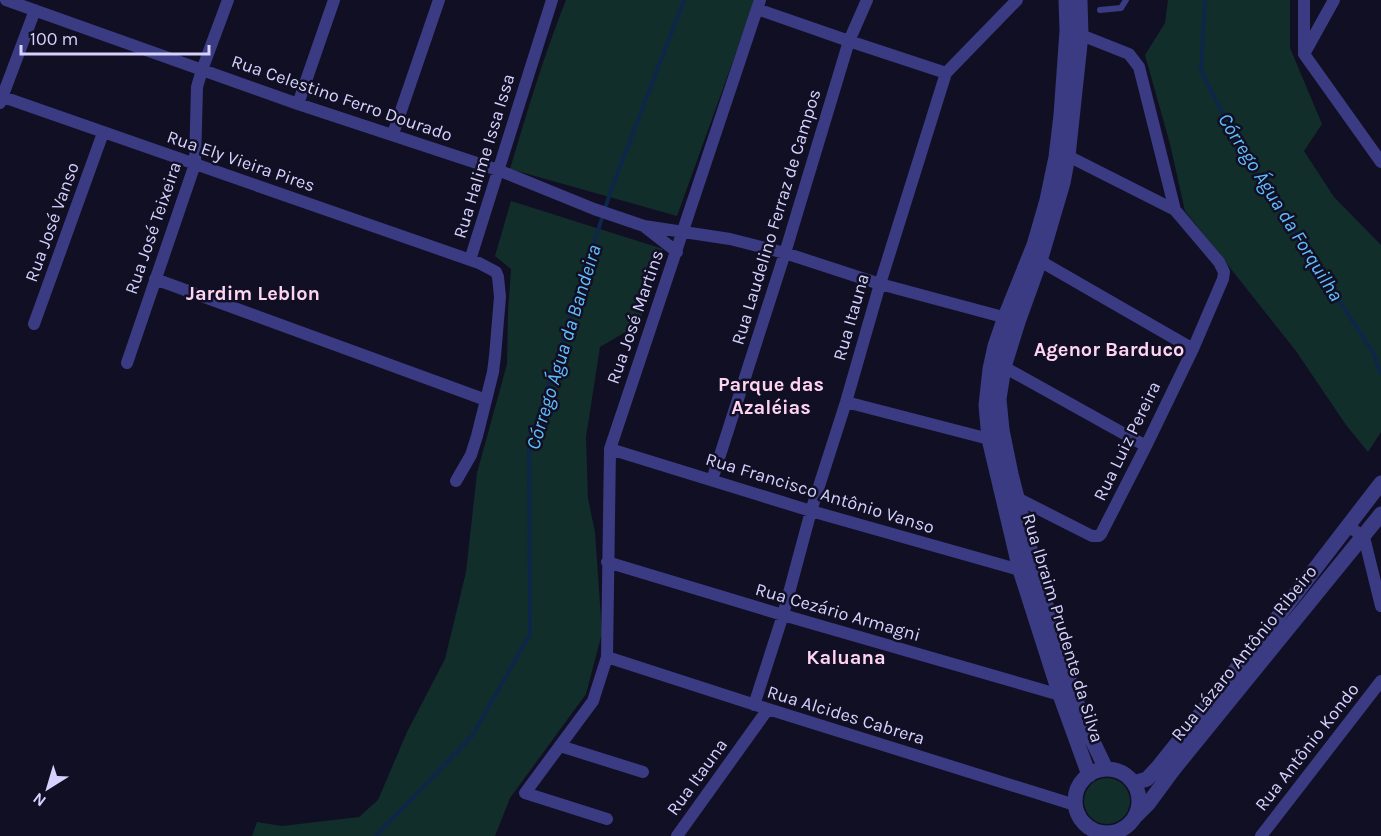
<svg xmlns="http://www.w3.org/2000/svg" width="1381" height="836" font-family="Karla,sans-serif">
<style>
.green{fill:#122e2b}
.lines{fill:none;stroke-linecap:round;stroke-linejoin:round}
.stream{stroke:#0d2749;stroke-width:4}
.service{stroke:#3a3b82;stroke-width:6}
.minor{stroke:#3a3b82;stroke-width:12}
.tertiary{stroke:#3a3b82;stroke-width:15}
.labels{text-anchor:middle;stroke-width:5;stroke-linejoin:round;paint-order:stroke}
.street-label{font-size:18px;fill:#d5d2fe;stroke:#110f24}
.water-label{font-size:20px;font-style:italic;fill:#61bdfd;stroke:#110f24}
.neighbourhood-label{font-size:20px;font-weight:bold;fill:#fed4f1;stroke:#110f24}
</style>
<rect width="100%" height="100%" fill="#110f24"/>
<path class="green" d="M566 0H755L677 216 510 169C527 112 544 55 566 0Z
M1168 0H1290V48L1322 124 1304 151 1334 197 1381 245V432L1368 452 1346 425 1296 351 1185 211 1170 144 1145 55 1165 23Z
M511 201 663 249 639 324 600 347 586 437 588 499 595 532 602 633 586 694 510 798 495 836H252L257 822 282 826 359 817 378 800 407 732 445 659 466 572 477 473 507 364 508 312 511 269 495 256Z
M1084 801a23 23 0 1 1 46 0a23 23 0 1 1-46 0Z"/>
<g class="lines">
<path class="stream" d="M1205 0 1201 71 1241 149 1372 351 1381 373
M376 836 472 736 530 634 529 446 610 193 684 0"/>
<path class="service" d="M1100 10 1121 8 1126 0"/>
<path class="minor" d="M6 0 298 104 498 170 594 209 644 226 730 239 785 253 880 284 1014 320
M1304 0V54L1381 162
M757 9 849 41 946 73
M1081 35 1129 54 1139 67 1175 210
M1304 54 1334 0
M0 96 479 263 496 272 498 277 500 297 495 356 493 372 477 436 471 455 456 481
M0 103 35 10
M298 104 334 0
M393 134 439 0
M645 227 677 252
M470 260 552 0
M1040 261 1193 349
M155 279 486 400
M34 324 103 133
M127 363 195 164 197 87 202 70 228 0
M1004 367 1146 446
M846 402 989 439
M610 449 811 511 1020 570
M712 480 785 253 849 41 867 0
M1013 496 1092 536H1099L1101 534 1146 446 1193 349 1223 279 1224 272 1219 262 1175 210 1068 156
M1348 526 1364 537 1381 606
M607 562 783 615 1060 695
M607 657 768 709 1075 805
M754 705 783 615 811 511 846 402 880 284 946 73 1017 0
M560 746 643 772
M607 819 525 793 593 701 607 657 610 449 760 0
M677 836 768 709
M1261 836 1381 681"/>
<path class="tertiary" d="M1066 0 1067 31 1061 115 1056 157 1047 200 1034 245 1005 317 995 346 990 369 986 405 989 439 1020 570 1060 695 1089 775
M1080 0 1081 35 1068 156 1063 183 1040 261 1018 322 1004 367 999 399 1002 430 1011 474 1037 576 1075 698 1087 729 1106 769
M1075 801a32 32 0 1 1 64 0a32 32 0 1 1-64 0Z
M1134 783 1147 779 1159 766 1274 622 1381 483
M1136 816 1148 804 1173 770 1381 514"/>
</g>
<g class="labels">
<g class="street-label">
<text transform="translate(342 98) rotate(19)" y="6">Rua Celestino Ferro Dourado</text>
<text transform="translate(484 156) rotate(-73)" y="6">Rua Halime Issa Issa</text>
<text transform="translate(241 161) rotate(19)" y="6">Rua Ely Vieira Pires</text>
<text transform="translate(776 217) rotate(-73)" y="6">Rua Laudelino Ferraz de Campos</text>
<text transform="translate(52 222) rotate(-70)" y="6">Rua José Vanso</text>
<text transform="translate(153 228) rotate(-71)" y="6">Rua José Teixeira</text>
<text transform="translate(635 317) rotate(-71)" y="6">Rua José Martins</text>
<text transform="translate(851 317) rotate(-74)" y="6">Rua Itauna</text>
<text transform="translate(1127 441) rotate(-64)" y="6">Rua Luiz Pereira</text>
<text transform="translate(820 493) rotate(17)" y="6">Rua Francisco Antônio Vanso</text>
<text transform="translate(838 612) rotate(16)" y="6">Rua Cezário Armagni</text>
<text transform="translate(1063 628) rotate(73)" y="6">Rua Ibraim Prudente da Silva</text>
<text transform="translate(1244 653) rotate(-51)" y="6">Rua Lázaro Antônio Ribeiro</text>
<text transform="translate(846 715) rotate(17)" y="6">Rua Alcides Cabrera</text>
<text transform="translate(1307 747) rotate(-52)" y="6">Rua Antônio Kondo</text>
<text transform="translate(697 777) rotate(-54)" y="6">Rua Itauna</text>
</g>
<g class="water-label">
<text transform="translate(1281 207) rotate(58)" y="7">Córrego Água da Forquilha</text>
<text transform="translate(563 347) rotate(-73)" y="7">Córrego Água da Bandeira</text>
</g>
<g class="neighbourhood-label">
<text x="253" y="300">Jardim Leblon</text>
<text x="1109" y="356">Agenor Barduco</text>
<text x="771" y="391">Parque das<tspan x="771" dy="23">Azaléias</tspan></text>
<text x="846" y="664">Kaluana</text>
</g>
</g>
<g transform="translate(48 788) rotate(217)" stroke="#110f24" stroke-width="4.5" paint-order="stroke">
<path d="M0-4.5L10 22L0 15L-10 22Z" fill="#d5d2fe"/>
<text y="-9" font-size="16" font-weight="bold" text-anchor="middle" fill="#d5d2fe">N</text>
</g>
<path d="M21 45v9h188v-9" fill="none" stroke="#d5d2fe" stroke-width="3"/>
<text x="30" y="45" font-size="18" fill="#d5d2fe" stroke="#110f24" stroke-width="4.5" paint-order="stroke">100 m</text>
</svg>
